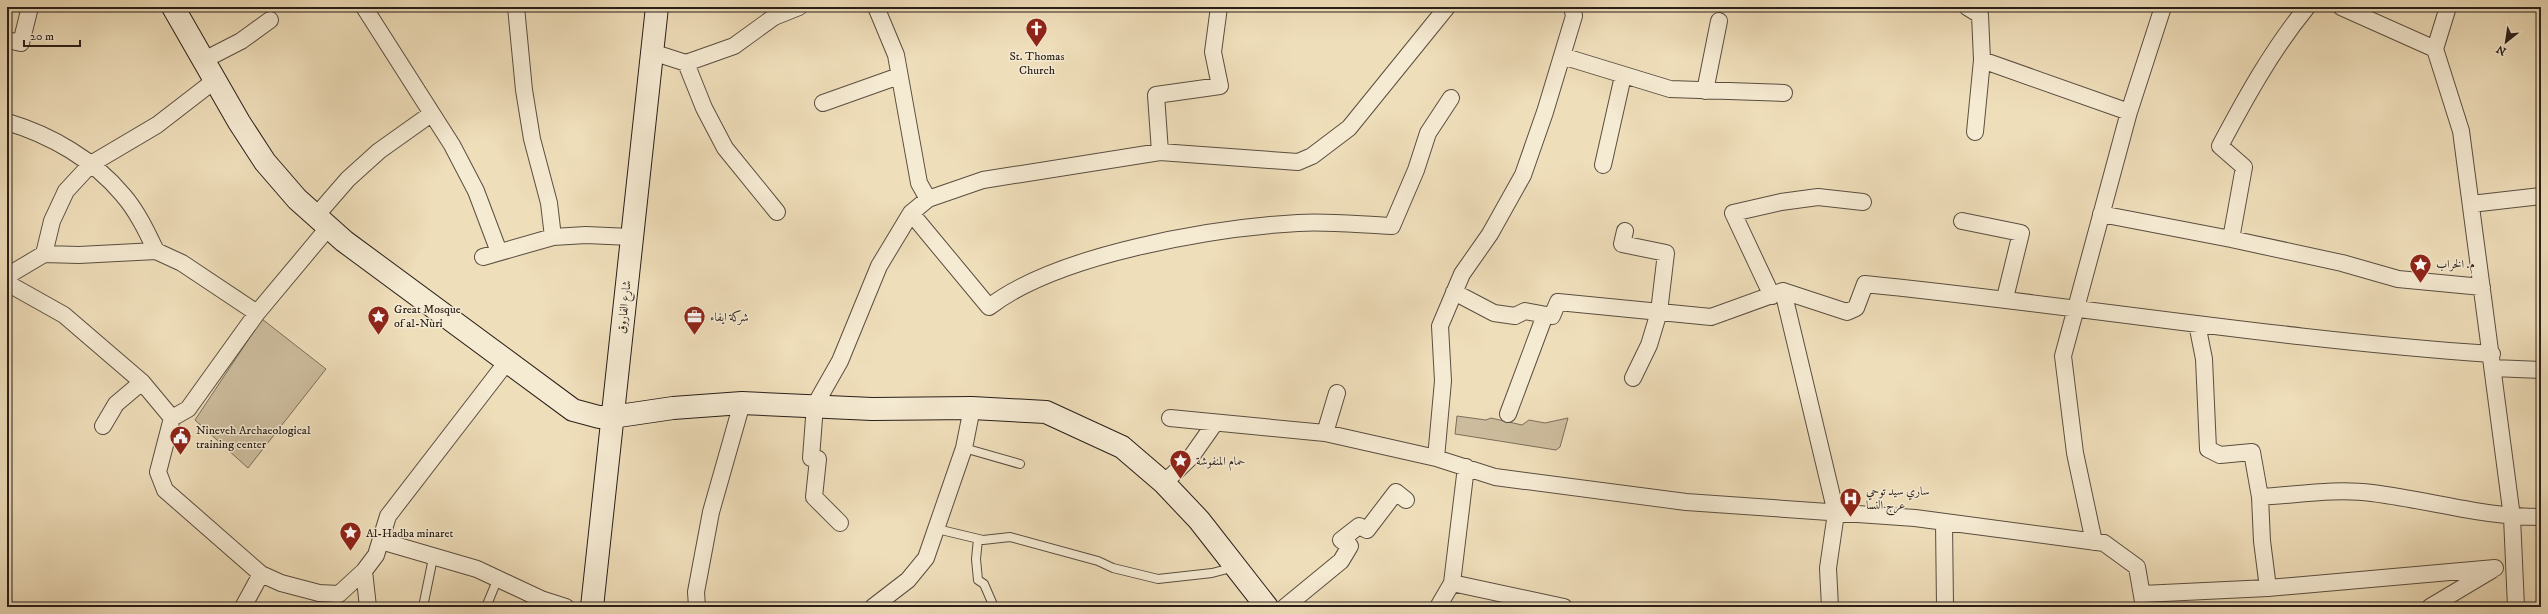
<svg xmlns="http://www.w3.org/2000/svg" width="2548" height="614" font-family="'IM FELL DW Pica',Amiri,serif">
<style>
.green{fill:#cdbd9e;stroke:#7b6e5b}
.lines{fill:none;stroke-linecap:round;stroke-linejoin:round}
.lane-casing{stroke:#5a4e40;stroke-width:10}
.street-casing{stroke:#5a4e40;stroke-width:18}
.secondary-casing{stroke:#291e18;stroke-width:24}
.lane{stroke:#f5ead2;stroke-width:8}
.street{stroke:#f5ead2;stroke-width:16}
.secondary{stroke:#f5ead2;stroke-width:22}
.labels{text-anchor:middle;stroke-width:3;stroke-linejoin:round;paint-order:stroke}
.poi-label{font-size:12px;fill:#291e18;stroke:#f5ead2;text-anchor:start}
.street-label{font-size:12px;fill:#291e18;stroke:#f5ead2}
</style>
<rect width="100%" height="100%" fill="#efdeba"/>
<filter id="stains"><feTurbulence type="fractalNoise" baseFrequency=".005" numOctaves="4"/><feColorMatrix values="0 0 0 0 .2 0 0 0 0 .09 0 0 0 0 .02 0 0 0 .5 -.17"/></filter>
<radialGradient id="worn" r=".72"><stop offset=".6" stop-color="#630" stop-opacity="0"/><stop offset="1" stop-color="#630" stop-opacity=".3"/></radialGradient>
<path class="green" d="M262 319 326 369 248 468 195 420Z
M1457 416 1486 420 1491 418 1522 425 1529 420 1545 423 1568 418 1560 447 1556 450 1455 434Z"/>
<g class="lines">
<defs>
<path id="lane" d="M964 448 1020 464
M937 529 983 540 1010 537 1098 561 1113 568 1158 579 1212 573 1235 567
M978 539 976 559 978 580 984 584 994 607
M423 607 433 558
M486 607 498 578"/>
<path id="street" d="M364 7 452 145 476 191 499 252
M516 7 524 90 532 139 549 203 553 237
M876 7 896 55 919 183 928 199
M1967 7 1980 15 1982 60
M2341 7 2435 49 2461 131 2512 517 2516 607
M7 40 21 43 30 7
M2435 49 2448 7
M652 52 686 63 734 46 774 17 799 7
M1562 56 1670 89 1784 93
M202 61 241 41 270 20
M686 63 704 108 725 148 777 212
M1705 91 1719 21
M823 103 899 76
M7 122C51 135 94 160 123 195 137 211 147 232 156 251
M1975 132 1982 60 2129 112
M1160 152 1156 95 1220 86 1213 52 1219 7
M1603 165 1623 76
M2471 204 2541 196
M911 213 989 307C1058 254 1212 228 1298 223 1329 221 1361 225 1392 226L1416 170 1428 133 1451 98
M2101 214 2231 239 2244 167 2220 146C2246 97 2272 50 2307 7
M315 217 348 179 379 151 431 114
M1962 221 2021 233 2005 298
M328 228 257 313 188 409 172 418 158 472 165 490 261 574 281 583 319 593 339 594 364 571 376 555 388 516 506 363
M1625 231 1622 244 1666 253 1659 312 1649 345 1633 378
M2231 239 2342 263 2398 279 2482 287
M44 254 79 255 156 251 182 263 257 313
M483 257 553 237 586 235 631 237
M7 276 44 254 52 221 66 191 91 164 157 125 214 81
M7 283 64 315 142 382 172 418
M1783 291 1836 513 1828 568 1830 607
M1454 292 1494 313 1515 316 1525 311 1552 316 1558 302 1711 317 1783 291 1847 312 1856 308 1865 284C2074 305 2282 340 2492 354
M1772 296 1733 213 1781 202 1818 197 1863 202
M2197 324 2204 359 2208 449 2220 455 2252 452 2260 497
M2493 368 2541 370
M1508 414 1545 315
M1170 418 1325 433 1436 458 1495 477 1686 502 1915 518 2104 543 2137 567 2144 607
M103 426 116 404 142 382
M1325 433 1337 393
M1436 458 1443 381 1440 326 1462 274 1490 234 1523 175 1545 112 1574 16 1572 7
M1466 467 1452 583 1564 607
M1164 483 1191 457 1215 423
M1944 522 1945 607
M840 523 814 497 818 459 811 458 815 405 840 361 879 266 911 213 928 199 983 180 1160 152 1298 162 1312 156 1349 128 1447 7
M381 541 477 569 541 599 566 607
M2094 542 2075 453 2063 356 2129 112 2163 7
M364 571 368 607
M2268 588 2495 568
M2142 594 2268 588 2262 541 2260 497C2296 495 2336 488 2372 493 2429 500 2483 517 2541 517
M243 607 261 574
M697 607 696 592 711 512 742 403
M873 607 908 580 926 558 964 448 972 408
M1285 607 1341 561 1350 546 1341 540 1359 526 1367 530 1396 492 1406 500
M1438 607 1452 583
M2430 607 2492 570"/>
<path id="secondary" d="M173 7 239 122 265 162 297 199 344 241 573 410 599 417H612L673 408 742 403 872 409 972 408 1046 412 1122 447 1164 483 1199 520 1267 607
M592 607 657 7"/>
</defs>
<use href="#lane" class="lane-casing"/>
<use href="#street" class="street-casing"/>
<use href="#secondary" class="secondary-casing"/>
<use href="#lane" class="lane"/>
<use href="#street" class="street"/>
<use href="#secondary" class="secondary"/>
</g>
<defs>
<symbol id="church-pin" viewBox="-11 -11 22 30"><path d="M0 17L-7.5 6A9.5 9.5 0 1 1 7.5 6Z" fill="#8f2418" stroke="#f5ead2"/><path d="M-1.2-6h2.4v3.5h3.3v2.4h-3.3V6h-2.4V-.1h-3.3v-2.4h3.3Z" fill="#fff"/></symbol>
<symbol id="sight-pin" viewBox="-11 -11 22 30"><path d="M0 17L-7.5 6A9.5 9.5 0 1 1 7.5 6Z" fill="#8f2418" stroke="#f5ead2"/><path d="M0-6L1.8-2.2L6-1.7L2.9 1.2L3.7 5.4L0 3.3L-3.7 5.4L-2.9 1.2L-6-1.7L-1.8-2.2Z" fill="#fff"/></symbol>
<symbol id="office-pin" viewBox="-11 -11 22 30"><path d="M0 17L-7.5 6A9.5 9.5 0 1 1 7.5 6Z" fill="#8f2418" stroke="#f5ead2"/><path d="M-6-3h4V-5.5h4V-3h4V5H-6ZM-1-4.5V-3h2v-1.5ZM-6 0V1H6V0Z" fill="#fff"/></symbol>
<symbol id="civic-pin" viewBox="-11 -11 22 30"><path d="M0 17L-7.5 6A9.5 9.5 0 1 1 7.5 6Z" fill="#8f2418" stroke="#f5ead2"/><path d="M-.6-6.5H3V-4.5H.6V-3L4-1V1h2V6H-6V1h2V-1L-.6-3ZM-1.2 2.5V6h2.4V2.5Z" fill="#fff"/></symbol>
<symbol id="hospital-pin" viewBox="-11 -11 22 30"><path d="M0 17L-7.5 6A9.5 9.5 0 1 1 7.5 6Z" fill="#8f2418" stroke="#f5ead2"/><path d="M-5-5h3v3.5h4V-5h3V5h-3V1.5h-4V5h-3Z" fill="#fff"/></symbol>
</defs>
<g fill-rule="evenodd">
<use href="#church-pin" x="1024" y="16" width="25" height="34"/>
<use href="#sight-pin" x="2408" y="252" width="25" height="34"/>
<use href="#sight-pin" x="366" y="304" width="25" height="34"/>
<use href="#office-pin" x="682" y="304" width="25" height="34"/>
<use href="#civic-pin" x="168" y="424" width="25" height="34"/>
<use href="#sight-pin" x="1168" y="448" width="25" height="34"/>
<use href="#hospital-pin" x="1838" y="486" width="25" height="34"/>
<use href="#sight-pin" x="338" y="520" width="25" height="34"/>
</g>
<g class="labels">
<g class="poi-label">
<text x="1037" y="60" text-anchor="middle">St. Thomas<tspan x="1037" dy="14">Church</tspan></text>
<text x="2436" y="268">م. الخراب</text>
<text x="394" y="313">Great Mosque<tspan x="394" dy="14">of al-Nuri</tspan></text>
<text x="710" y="321">شركة ايفاء</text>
<text x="196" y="434">Nineveh Archaeological<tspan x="196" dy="14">training center</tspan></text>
<text x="1196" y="465">حمام المنفوشة</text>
<text x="1866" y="495">ساري سيد توحي<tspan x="1866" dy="14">عرج النسا</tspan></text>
<text x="366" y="537">Al-Hadba minaret</text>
</g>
<g class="street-label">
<text transform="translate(624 307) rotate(-84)" y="4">شارع الفاروق</text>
</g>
</g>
<rect width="2548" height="614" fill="none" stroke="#efdeba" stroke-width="24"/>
<rect x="8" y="8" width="2532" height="598" fill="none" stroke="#291e18" stroke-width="2"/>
<rect x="12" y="12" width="2524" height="590" fill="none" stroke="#291e18"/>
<g transform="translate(2506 42) rotate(210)" stroke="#f5ead2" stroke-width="3" paint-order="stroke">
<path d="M0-3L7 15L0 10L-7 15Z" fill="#291e18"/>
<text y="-6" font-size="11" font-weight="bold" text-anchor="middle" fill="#291e18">N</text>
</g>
<path d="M24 40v6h56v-6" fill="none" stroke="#291e18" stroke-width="2"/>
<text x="30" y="40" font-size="12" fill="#291e18" stroke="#f5ead2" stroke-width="3" paint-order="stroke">20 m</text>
<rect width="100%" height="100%" filter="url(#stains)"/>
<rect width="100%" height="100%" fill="url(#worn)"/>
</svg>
